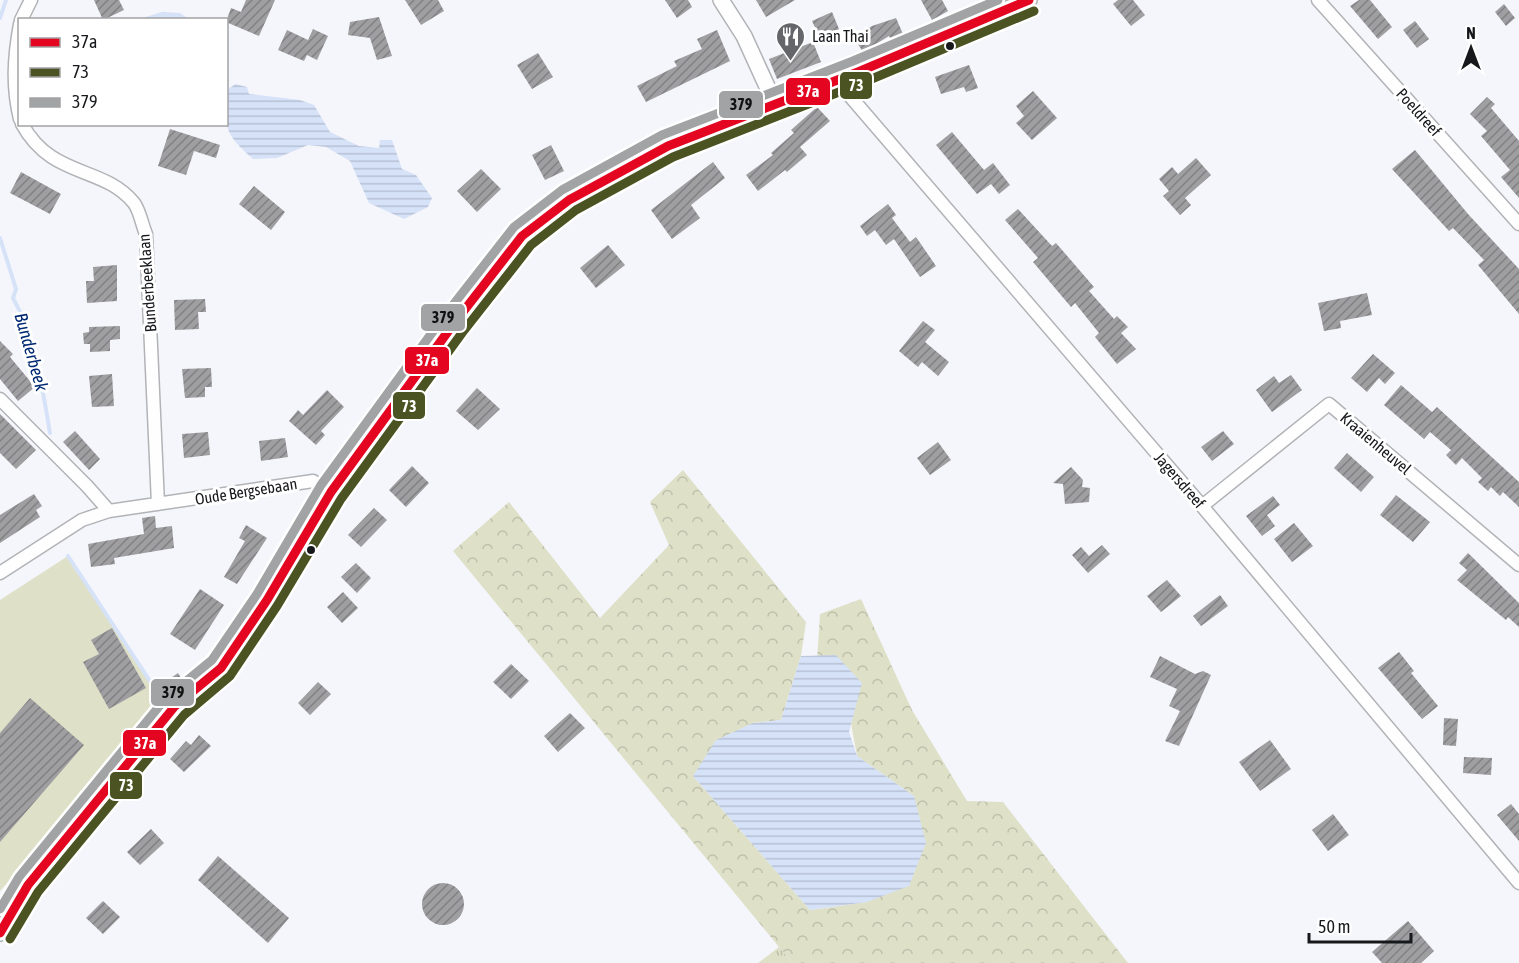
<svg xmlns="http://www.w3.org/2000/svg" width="1519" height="963" font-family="'Asap Condensed',sans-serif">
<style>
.grass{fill:url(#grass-tufts)}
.forest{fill:url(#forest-crowns)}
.garden{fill:#dee1c8}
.water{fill:url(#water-rules)}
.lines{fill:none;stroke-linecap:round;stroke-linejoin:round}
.stream{stroke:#d6e2f8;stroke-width:4}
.building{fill:url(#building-hatch)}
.minor-casing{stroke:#b2b3b7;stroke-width:15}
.tertiary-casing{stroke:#b2b3b7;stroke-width:18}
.minor{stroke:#fefefe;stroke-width:12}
.tertiary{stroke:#fefefe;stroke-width:15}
.bus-1-casing{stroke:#fff;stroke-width:14}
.bus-2-casing{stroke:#fff;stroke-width:14}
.bus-3-casing{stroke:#fff;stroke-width:14}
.bus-1{stroke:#e40521;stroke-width:9}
.bus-2{stroke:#4a5321;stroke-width:9}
.bus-3{stroke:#a2a3a4;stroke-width:9}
.bus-dot{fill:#17181b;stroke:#fff;stroke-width:2}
.labels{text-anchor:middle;stroke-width:6;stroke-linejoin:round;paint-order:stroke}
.poi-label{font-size:16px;fill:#17181b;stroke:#fff;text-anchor:start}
.street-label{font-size:16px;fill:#17181b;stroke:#fff}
.water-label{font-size:18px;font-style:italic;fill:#002973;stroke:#fff}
.line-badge{stroke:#fff;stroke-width:2}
.badge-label{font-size:16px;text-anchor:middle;font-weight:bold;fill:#fff}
.pale-badge-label{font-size:16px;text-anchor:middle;font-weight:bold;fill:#111}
</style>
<defs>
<pattern id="grass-tufts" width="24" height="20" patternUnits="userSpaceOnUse" patternTransform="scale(1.5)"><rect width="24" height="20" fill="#dee1c8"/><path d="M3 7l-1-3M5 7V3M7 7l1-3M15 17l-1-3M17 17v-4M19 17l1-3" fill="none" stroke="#bec0ab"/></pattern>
<pattern id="forest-crowns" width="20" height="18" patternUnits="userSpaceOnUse" patternTransform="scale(1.5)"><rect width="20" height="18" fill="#dee1c8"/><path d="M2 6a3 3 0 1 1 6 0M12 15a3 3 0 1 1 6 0" fill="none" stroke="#bec0ab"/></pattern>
<pattern id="water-rules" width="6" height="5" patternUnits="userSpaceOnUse" patternTransform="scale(1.5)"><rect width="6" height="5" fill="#d6e2f8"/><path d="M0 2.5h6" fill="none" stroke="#b7c1d4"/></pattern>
<pattern id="building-hatch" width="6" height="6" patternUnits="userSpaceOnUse" patternTransform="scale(1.5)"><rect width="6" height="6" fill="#9f9ea1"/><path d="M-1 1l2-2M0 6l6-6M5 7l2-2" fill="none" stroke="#818082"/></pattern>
</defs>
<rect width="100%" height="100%" fill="#f5f6fb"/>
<path class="grass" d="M779 947 793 963H758Z"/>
<path class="forest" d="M683 470 806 622 801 656 781 720 753 723 693 776 810 910 867 902 914 796 857 756 846 696 817 660 820 614 861 599 912 710 967 801 1003 802 1128 963H793L779 947 453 551 509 502 600 618 669 545 650 502Z"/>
<path class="garden" d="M68 556 165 704 0 891V600Z"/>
<path class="water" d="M162 12 180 13 189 19H139Z
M235 84 247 87 249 94 300 100 314 105 330 132 359 146 379 148 380 140H392L402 169 416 175 432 198 428 207 404 219 369 203 350 161 326 147 308 145 277 158 253 159C221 131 226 127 227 87L230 88Z
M836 655 862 683 849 732 857 756 914 796 926 843 909 886 867 902 810 910 693 776 716 740 753 723 781 720 801 656Z"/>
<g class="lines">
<path class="stream" d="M0 18 6 0
M0 238 16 289 13 298C36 339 42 387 50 433
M68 556 165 704"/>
</g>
<path class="building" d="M94 0H119L124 10 103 20Z
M246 0H275L259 36 226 22 231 8 241 12Z
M405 0H438L444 11 421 25Z
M665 0H688L692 7 677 18Z
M756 0H795L766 17Z
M921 0H942L948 11 932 20Z
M1118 0H1133L1145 15 1131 26 1113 4Z
M1359 0H1370L1392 27 1378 39 1350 6Z
M1504 4 1515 18 1506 26 1495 12Z
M832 12 839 29 820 38 812 21Z
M379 17 392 56 377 60 370 38 348 35 350 22Z
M896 18 903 34 891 39 889 36 863 52 854 38 872 26Z
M1415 21 1429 39 1417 48 1403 30Z
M313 29 328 36 317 60 307 55 304 61 278 50 287 30 308 40Z
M717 30 730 61 646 102 637 86 677 66 674 61 702 49 697 39Z
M813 42 821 62 777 79 769 59Z
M538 53 553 77 532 89 517 65Z
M969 65 978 88 966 92 964 87 941 94 935 77Z
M1033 91 1057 118 1032 140 1016 123 1024 116 1016 106Z
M1487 97 1495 104 1491 108 1519 141V198L1501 177 1510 170 1481 136 1487 131 1470 114Z
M817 107 830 121 800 147 807 155 787 172 785 170 758 191 746 175 773 155 771 153 794 133 791 130Z
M170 129 220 145 216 158 194 151 186 175 158 166Z
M952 132 984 170 993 163 1010 185 999 194 991 184 977 194 936 145Z
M551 145 564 171 545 180 532 155Z
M1415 150 1468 214 1519 269V314L1478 265 1484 260 1453 228 1449 231 1392 169Z
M1196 158 1211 175 1185 198 1191 205 1180 215 1163 196 1169 191 1159 179 1172 167 1178 174Z
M713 162 725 178 691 205 700 218 672 239 651 210Z
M481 169 501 189 477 212 457 191Z
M21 172 61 194 50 214 10 193Z
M254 186 285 212 271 230 239 204Z
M888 204 896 215 892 218 910 242 916 237 936 266 920 277 894 239 886 245 875 230 867 236 860 226Z
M1018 209 1052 246 1056 243 1094 287 1089 291 1114 319 1117 316 1128 327 1121 333 1136 349 1117 364 1095 337 1099 333 1075 303 1071 307 1033 262 1038 258 1005 220Z
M608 245 625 265 596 288 580 268Z
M117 265V301L87 303 86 281H94L93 267Z
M1367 293 1372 315 1340 321 1341 328 1324 331 1318 303Z
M205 299 206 312H198L199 329 175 330 174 300Z
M923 321 935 330 925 342 949 362 938 376 922 362 918 367 899 351Z
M120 326V339L110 340V351L90 352V344H84L83 333 89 332V327Z
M0 341 13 354 10 357 35 387 18 401 0 379Z
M1373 354 1395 373 1385 384 1379 378 1367 392 1351 378Z
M211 368 212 387H205V397L185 398 182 369Z
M112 374 114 406 92 407 89 376Z
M1291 375 1302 390 1272 412 1256 390 1274 376 1279 383Z
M1401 385 1432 412 1437 407 1519 482V507L1503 492 1500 496 1491 487 1488 491 1478 482 1482 478 1462 458 1456 465 1446 455 1451 450 1430 432 1424 439 1384 405Z
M477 388 500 409 478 430 456 411Z
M327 390 344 407 321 431 325 435 316 445 289 421 298 410 303 415Z
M0 414 36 450 16 469 0 453Z
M75 431 100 459 89 470 63 442Z
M1223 431 1234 444 1212 461 1201 447Z
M208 432 210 455 184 458 182 434Z
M285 438 288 457 261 461 259 441Z
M938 442 951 460 930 475 917 458Z
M1347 453 1374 477 1361 492 1334 468Z
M412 466 429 483 406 507 389 490Z
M1071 467 1083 480 1082 487 1090 488 1089 502 1065 504 1063 484 1053 483Z
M34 494 42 506 36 510 40 517 0 543V515Z
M1396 495 1430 522 1413 542 1380 515Z
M1273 496 1280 505 1267 515 1275 526 1262 536 1246 516Z
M374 508 387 520 361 547 348 535Z
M155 516 156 528 172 526 174 548 114 558 115 564 91 567 88 544 144 534 142 518Z
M1294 523 1313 546 1292 562 1274 539Z
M246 525 267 538 237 584 224 577 245 541 239 538Z
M1102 545 1110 554 1088 573 1072 555 1081 547 1089 556Z
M1468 553 1519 603V627L1508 617 1506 620 1457 580 1467 570 1459 563Z
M356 563 371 578 357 593 341 577Z
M1167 580 1181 596 1161 612 1147 596Z
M200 589 224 605 195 650 170 634Z
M343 592 358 608 342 623 327 607Z
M1220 595 1228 606 1201 626 1193 616Z
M112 628 146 688 109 709 83 662 99 654 91 640Z
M1399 652 1414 671 1411 673 1438 706 1422 719 1378 668Z
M1160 656 1195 674 1203 671 1211 675 1179 746 1165 741 1180 711 1169 706 1177 689 1150 677Z
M511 664 529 681 511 699 493 682Z
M178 673 185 685 173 694 165 682Z
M318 682 331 694 310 715 298 703Z
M30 698 84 745 0 842V733Z
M570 713 585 728 558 752 544 736Z
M1444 718 1458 719 1456 746 1443 745Z
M199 735 211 746 184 772 170 759 186 741 191 745Z
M1270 740 1291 769 1260 791 1239 762Z
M1464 757 1492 758 1491 775 1463 773Z
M1511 804 1519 814V841L1497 815Z
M1333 814 1349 835 1328 851 1312 830Z
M151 829 164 843 140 865 127 852Z
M218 856 289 918 268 943 198 880Z
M422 904a21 21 0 1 1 42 0a21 21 0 1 1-42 0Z
M103 901 120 917 103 934 86 918Z
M1408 921 1434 951 1421 963H1382L1372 952Z"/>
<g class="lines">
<defs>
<path id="minor" d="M1318 0 1519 224
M21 20 31 0
M20 24C14 57 12 86 20 119
M837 81 1202 506 1519 883
M22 124C52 179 103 165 134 203 140 211 142 225 146 234L158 504
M0 399 87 486 109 511
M1202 506 1329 404 1519 565
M0 573 82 520 109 511 313 481 331 492"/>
<path id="tertiary" d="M721 0 744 36 775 104
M0 933 28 885 175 706 221 668 267 600 331 492 452 326 522 236 569 200 668 146 858 72 1029 0"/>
</defs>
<use href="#minor" class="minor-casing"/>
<use href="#tertiary" class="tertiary-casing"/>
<use href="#minor" class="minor"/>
<use href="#tertiary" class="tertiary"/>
<defs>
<path id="bus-1" d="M0 933 28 885 175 706 221 668 267 600 331 492 452 326 522 236 569 200 668 146 858 72 1029 0"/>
<path id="bus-2" d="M10 939 38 892 184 715 230 676 277 606 341 499 462 333 531 245 576 210 673 157 862 83 1034 11"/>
<path id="bus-3" d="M0 909 19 877 166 698 212 660 257 594 321 485 442 319 514 227 562 190 662 135 853 61 998 0"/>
</defs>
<use href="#bus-1" class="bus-1-casing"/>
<use href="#bus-2" class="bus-2-casing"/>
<use href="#bus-3" class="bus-3-casing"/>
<use href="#bus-1" class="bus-1"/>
<use href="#bus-2" class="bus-2"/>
<use href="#bus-3" class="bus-3"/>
</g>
<defs>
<symbol id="restaurant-pin" viewBox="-11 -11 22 30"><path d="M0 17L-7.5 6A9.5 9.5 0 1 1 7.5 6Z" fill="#656669" stroke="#fff"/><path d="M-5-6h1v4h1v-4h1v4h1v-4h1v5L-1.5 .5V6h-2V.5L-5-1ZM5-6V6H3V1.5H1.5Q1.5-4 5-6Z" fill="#fff"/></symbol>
</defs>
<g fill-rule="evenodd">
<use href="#restaurant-pin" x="774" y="20" width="33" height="45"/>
</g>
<g class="bus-dot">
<circle cx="950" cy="46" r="5"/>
<circle cx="311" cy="550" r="5"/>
</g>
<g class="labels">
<g class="poi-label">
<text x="812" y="42">Laan Thai</text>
</g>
<g class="street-label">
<text transform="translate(1419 112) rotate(48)" y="6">Poeldreef</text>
<text transform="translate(147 283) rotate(-94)" y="6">Bunderbeeklaan</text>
<text transform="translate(1376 443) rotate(40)" y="6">Kraaienheuvel</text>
<text transform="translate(1180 480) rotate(49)" y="6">Jagersdreef</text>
<text transform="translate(246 491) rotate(-9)" y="6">Oude Bergsebaan</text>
</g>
<g class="water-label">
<text transform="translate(31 352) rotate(74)" y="6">Bunderbeek</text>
</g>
</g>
<g class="line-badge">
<rect x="839" y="71" width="34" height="29" rx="6" fill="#4a5321"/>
<rect x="785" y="77" width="46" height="29" rx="6" fill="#e40521"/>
<rect x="718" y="90" width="46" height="29" rx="6" fill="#a2a3a4"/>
<rect x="420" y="303" width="46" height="29" rx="6" fill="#a2a3a4"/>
<rect x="404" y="346" width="46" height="29" rx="6" fill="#e40521"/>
<rect x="392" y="391" width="34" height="29" rx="6" fill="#4a5321"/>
<rect x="150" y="678" width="45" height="29" rx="6" fill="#a2a3a4"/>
<rect x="122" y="729" width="45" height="28" rx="6" fill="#e40521"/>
<rect x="109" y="771" width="34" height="29" rx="6" fill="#4a5321"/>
</g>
<g class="badge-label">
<text x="856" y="91">73</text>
<text x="808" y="97">37a</text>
<text x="427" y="366">37a</text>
<text x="409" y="412">73</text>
<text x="145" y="749">37a</text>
<text x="126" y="791">73</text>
</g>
<g class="pale-badge-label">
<text x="741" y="110">379</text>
<text x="443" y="323">379</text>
<text x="173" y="698">379</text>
</g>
<rect x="18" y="18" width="210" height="108" fill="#ffffff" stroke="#a2a3a4" stroke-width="1.5"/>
<rect x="30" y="38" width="30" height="9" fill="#e40521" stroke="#a2a3a4" stroke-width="1.5"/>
<text x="72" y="48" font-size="18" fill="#17181b">37a</text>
<rect x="30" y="68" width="30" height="9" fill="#4a5321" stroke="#a2a3a4" stroke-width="1.5"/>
<text x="72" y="78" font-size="18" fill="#17181b">73</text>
<rect x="30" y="98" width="30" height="9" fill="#a2a3a4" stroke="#a2a3a4" stroke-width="1.5"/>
<text x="72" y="108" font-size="18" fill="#17181b">379</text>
<g transform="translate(1471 48)" stroke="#ffffff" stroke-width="4.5" paint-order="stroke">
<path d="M0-4.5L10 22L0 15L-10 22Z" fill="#17181b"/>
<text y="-9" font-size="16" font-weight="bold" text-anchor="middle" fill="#17181b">N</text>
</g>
<path d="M1309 933v9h102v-9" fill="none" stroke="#17181b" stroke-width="3"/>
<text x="1318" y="933" font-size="18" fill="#17181b" stroke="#ffffff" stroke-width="4.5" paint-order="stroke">50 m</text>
</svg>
